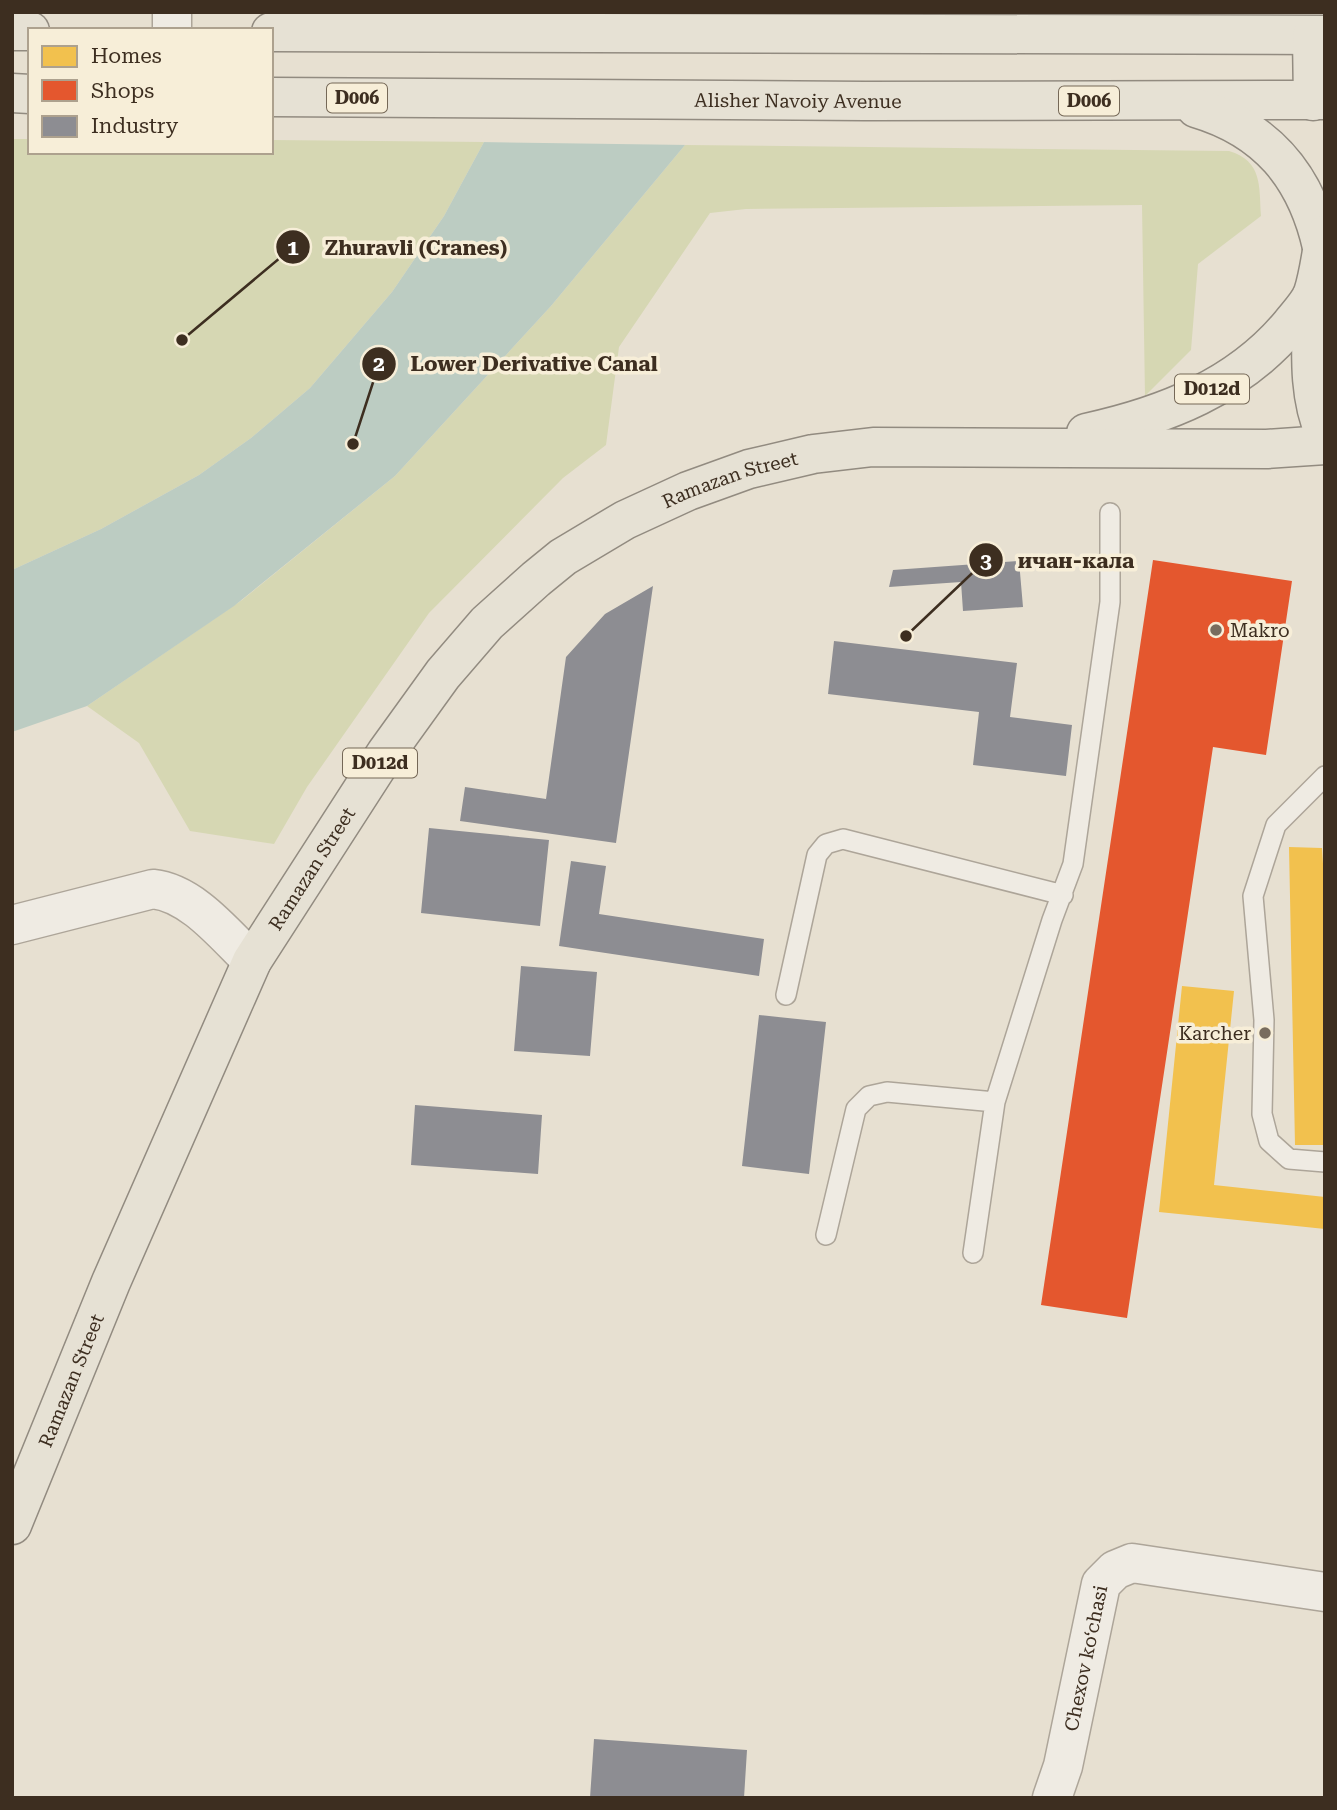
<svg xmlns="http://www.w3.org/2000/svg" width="1337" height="1810" font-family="'Roboto Serif',serif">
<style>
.green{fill:#d6d7b3}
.water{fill:#bcccc2}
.pier{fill:#e7e0d1}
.homes{fill:#f2c14e}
.shops{fill:#e4572e}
.industry{fill:#8d8d92}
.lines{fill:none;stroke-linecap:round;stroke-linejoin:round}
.service-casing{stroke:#ada599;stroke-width:22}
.minor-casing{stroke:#ada599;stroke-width:41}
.primary-casing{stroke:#928b80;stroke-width:41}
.service{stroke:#efebe3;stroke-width:19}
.minor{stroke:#efebe3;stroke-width:38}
.primary{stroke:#e6e1d4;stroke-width:38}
.poi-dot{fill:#786c5e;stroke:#f7eed8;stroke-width:2.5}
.labels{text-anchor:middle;stroke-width:7;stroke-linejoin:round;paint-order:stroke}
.shield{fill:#f7eed8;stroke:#756857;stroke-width:2}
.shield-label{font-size:18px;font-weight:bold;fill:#3d2e20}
.street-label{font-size:19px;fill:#3d2e20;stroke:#f7eed8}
.poi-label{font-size:19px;fill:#3d2e20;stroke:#f7eed8;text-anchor:start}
.leader{fill:none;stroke:#3d2e20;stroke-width:2.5}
.callout-dot{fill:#3d2e20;stroke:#f7eed8;stroke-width:2.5}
.mark-label{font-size:21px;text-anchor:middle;font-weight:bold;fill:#fff}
.callout-label{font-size:21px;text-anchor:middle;font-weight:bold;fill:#3d2e20;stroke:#f7eed8;stroke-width:7;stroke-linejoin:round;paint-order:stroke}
</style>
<rect width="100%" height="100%" fill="#e7e0d1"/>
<path class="green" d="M12 139H30V152H271V140L484 142 444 216 392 292 310 388 251 438 199 475 101 529 12 570Z
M685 145 1229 151C1263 161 1259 187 1261 216L1198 264 1191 350 1145 396 1142 205 746 209 710 213 619 347 606 445 563 478 429 613 307 787 274 844 190 831 139 743 87 706 242 600 395 476 551 306Z"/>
<path class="water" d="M771 12 685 145 551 306 395 476 234 606 87 706 12 732V570L101 529 199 475 251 438 310 388 392 292 444 216 484 142Z"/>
<path class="pier" d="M538 12H774L689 145 480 142Z"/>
<path class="homes" d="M1289 847 1322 848 1325 895V1145H1295Z
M1182 986 1234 991 1214 1185 1325 1197V1229L1159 1212Z"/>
<path class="shops" d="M1153 560 1292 581 1266 755 1213 747 1127 1318 1041 1305Z"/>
<path class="industry" d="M1019 561 1023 607 963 611 961 582 889 587 893 570Z
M653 586 616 843 460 821 465 787 546 799 566 657 605 614Z
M834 641 1017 663 1010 717 1072 725 1066 776 973 765 979 712 828 694Z
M429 828 549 840 540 926 421 913Z
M571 861 606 866 599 914 764 939 759 976 559 946Z
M521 966 597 972 590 1056 514 1051Z
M759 1015 826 1022 809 1174 742 1166Z
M415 1105 542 1115 538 1174 411 1165Z
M594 1739 747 1750 744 1798H590Z"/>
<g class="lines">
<defs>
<path id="service" d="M1325 776 1276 825 1253 896 1264 1020 1262 1114 1269 1141 1289 1159 1325 1162
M786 995 817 855 826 844 843 839 1063 895
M826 1235 856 1109 869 1096 887 1092 995 1102
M973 1253 995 1102 1052 920 1073 864 1110 602V513"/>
<g id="minor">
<path d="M172 30V12"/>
<path d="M12 925 153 889C192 893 225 935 252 961"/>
<path id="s1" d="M1052 1798 1063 1766 1101 1584 1115 1570 1132 1563 1325 1592"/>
</g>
<g id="primary">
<path d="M12 31H30"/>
<path d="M271 32 1325 35"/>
<path d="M1312 36 1313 101"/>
<path d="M12 93 30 94"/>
<path id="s2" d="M271 97 865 101 1325 100"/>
<path d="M1196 108C1267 129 1306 176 1322 247"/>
<path d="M1312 296C1312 341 1306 392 1325 434"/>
<path d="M1086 433C1164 416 1239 387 1291 324 1298 315 1309 304 1313 293 1319 275 1321 254 1325 235"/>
<path id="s3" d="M12 1525 111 1282 252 961 386 753 443 674 487 623 536 579 563 557 625 520 688 491 749 469 813 454 873 447 1267 449 1325 445"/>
</g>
</defs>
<use href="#service" class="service-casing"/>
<use href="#minor" class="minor-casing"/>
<use href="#primary" class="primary-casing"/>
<use href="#service" class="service"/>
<use href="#minor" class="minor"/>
<use href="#primary" class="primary"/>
</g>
<g class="poi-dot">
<circle cx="1216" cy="630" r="7"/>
<circle cx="1265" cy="1033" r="7"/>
</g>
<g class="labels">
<g class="shield">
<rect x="327" y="83.5" width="60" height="29" rx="5"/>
<rect x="1059" y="86.5" width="60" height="29" rx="5"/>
<rect x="1175" y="374.5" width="74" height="29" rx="5"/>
<rect x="343" y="748.5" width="74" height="29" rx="5"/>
</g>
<g class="shield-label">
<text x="357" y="104">D006</text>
<text x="1089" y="107">D006</text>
<text x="1212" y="395">D012d</text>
<text x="380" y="769">D012d</text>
</g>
<g class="street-label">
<text dy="7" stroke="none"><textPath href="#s2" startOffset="527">Alisher Navoiy Avenue</textPath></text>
<text dy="7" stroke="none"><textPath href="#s3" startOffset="1311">Ramazan Street</textPath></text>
<text dy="7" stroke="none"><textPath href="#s3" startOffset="723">Ramazan Street</textPath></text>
<text dy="7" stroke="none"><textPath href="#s3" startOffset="156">Ramazan Street</textPath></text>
<text dy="7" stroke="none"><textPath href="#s1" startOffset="144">Chexov ko‘chasi</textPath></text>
</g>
<g class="poi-label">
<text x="1230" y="637">Makro</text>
<text x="1251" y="1040" text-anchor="end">Karcher</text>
</g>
</g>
<path class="leader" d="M182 340L293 247M353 444L379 364M906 636L986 560"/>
<g class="callout-dot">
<circle cx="182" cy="340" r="7"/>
<circle cx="353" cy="444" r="7"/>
<circle cx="906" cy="636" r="7"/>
<circle cx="293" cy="247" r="18"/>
<circle cx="379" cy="364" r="18"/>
<circle cx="986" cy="560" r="18"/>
</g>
<g class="mark-label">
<text x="293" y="255">1</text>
<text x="379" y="371">2</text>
<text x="986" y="568">3</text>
</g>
<g class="callout-label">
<text x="416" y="255">Zhuravli (Cranes)</text>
<text x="534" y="371">Lower Derivative Canal</text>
<text x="1076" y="568">ичан-кала</text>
</g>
<rect width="1337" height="1810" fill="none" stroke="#3d2e20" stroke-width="28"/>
<rect x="28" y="28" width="245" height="126" fill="#f7eed8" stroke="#ada18e" stroke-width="2"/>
<rect x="42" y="46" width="35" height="21" fill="#f2c14e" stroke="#ada18e" stroke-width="2"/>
<text x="91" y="63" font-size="21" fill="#3d2e20">Homes</text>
<rect x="42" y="80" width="35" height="21" fill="#e4572e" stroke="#ada18e" stroke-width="2"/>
<text x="91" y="98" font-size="21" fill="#3d2e20">Shops</text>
<rect x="42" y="116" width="35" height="21" fill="#8d8d92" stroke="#ada18e" stroke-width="2"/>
<text x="91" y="133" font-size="21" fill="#3d2e20">Industry</text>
</svg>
